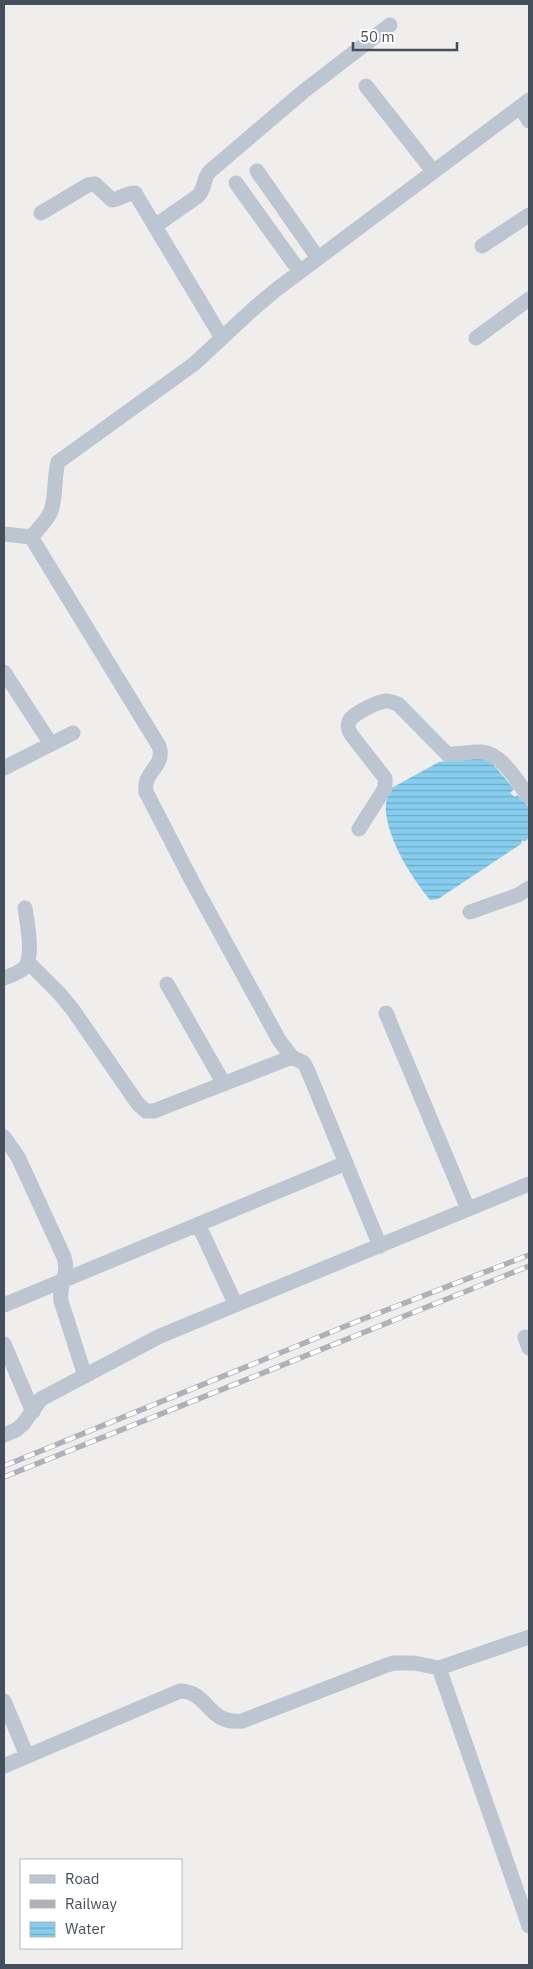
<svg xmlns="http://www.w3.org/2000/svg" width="533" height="1969" font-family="'IBM Plex Sans',sans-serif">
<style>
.water{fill:url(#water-rules)}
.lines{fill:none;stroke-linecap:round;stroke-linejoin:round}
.minor{stroke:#bdc6d0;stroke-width:15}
.rail-casing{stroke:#afb1b8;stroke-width:5.5}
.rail{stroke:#fff;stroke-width:4;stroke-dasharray:11;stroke-linecap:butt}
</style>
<defs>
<pattern id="water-rules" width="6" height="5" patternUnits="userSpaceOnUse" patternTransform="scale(1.25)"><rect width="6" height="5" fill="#85ceee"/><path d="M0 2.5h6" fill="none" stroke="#6fa9c4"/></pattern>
</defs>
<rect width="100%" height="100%" fill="#f0eded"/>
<path class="water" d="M478 756 491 762 514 789 510 793 515 797 517 795 529 807V838L525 841 522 840 521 844 438 899 430 900C411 876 390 844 386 813 385 806 387 797 388 790L439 762Z"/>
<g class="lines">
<path class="minor" d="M366 86 433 171
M520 107 529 121
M257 171 318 258
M236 183 300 272
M41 213 88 185 95 184 112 200C120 199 126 193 135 193L222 338
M155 226 198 196C205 189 203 180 209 172L304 91 390 25
M482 246 529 215
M476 338 529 299
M4 534 31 537C38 529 47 521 51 511 56 497 54 477 58 462L194 364 252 310 277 289 529 100
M31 537 159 746C166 767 143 770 146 792L193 883 279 1040 292 1057 304 1063 308 1071 380 1246
M4 672 51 744
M4 768 73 733
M359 829 385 788V778L353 737C349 732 347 728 349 722 351 714 379 701 387 701 391 701 395 703 398 704L447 754C459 755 470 751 482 752 502 753 518 783 529 797
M470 912 518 895 529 888
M28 962 59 993 73 1010 138 1104 146 1111H154L292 1057
M4 978C11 975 20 973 25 967 34 956 27 922 25 908
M167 984 224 1084
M386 1013 468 1209
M4 1137 18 1157 64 1257C70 1275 58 1284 61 1301L85 1376
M198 1224 236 1305
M4 1305 346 1163
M525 1337 529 1348
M4 1344 33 1412
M4 1435 16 1430 23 1424 41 1399 160 1336 529 1184
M439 1668 529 1926
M4 1701 27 1756
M4 1766 180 1691C209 1691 207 1725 242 1721L387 1665 394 1663H414L439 1668 529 1637"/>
<defs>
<path id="rail" d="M4 1466 358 1321 529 1255
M4 1477 529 1266"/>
</defs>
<use href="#rail" class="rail-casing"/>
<use href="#rail" class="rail"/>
</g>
<rect width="533" height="1969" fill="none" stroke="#454e5b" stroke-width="10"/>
<rect x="20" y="1859" width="162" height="90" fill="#ffffff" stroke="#b5b8bd"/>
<rect x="30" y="1875" width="25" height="8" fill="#bdc6d0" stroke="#b5b8bd"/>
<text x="65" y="1884" font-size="15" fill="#454e5b">Road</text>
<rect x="30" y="1900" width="25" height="8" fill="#afb1b8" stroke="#b5b8bd"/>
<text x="65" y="1909" font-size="15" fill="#454e5b">Railway</text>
<rect x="30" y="1922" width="25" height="15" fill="url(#water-rules)" stroke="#b5b8bd"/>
<text x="65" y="1934" font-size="15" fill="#454e5b">Water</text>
<path d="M353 42v8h104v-8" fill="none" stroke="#454e5b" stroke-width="2.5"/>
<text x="360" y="42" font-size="15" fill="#454e5b" stroke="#ffffff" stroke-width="4" paint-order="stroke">50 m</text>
</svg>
